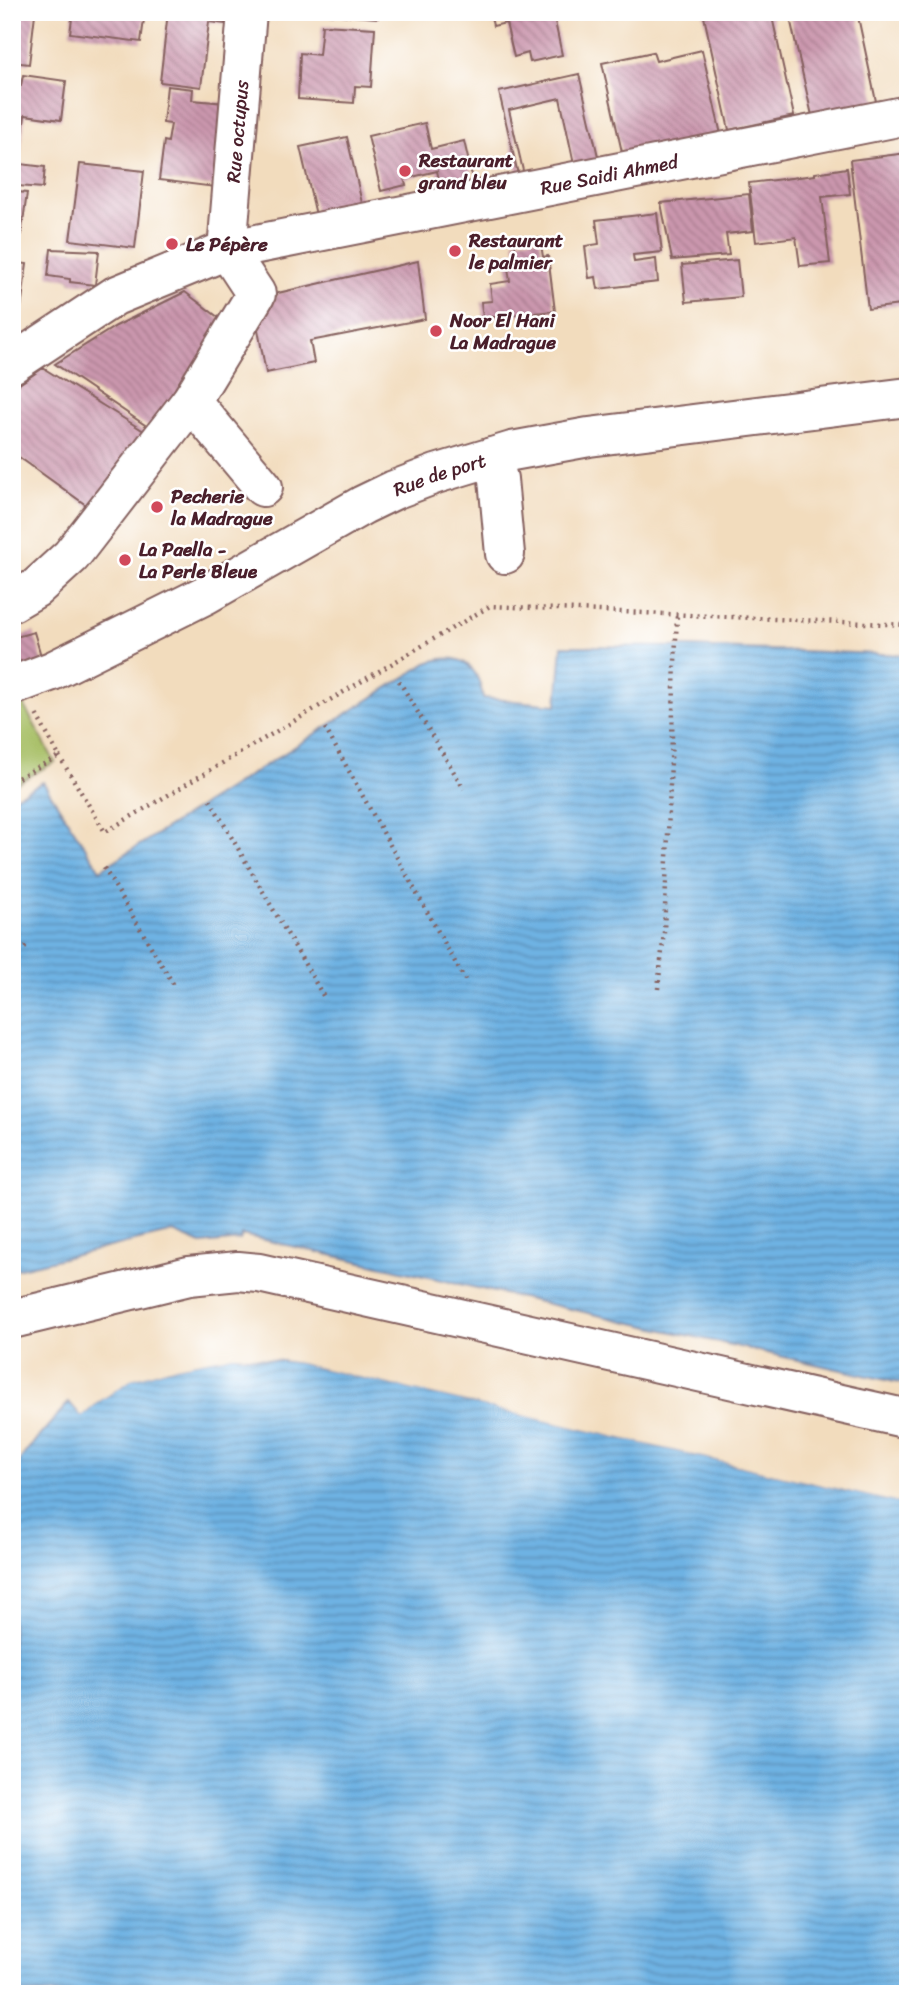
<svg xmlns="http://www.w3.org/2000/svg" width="920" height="2006" font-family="Sriracha,sans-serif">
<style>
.green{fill:#a5bd62;stroke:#786e46;stroke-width:2}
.water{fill:url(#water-rules);stroke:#5c6887;stroke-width:2}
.pier{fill:#f2dcbd}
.building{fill:url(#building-back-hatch);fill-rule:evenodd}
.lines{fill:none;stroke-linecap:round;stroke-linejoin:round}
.minor-casing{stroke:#85615e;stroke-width:42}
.path{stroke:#85615e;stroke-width:4.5;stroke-dasharray:2 5;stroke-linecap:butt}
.minor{stroke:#fff;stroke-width:38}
.poi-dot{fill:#d1495b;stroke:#fff;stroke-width:2.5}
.labels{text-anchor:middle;stroke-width:5;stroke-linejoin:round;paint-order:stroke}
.street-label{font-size:19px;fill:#4a1f2b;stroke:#fff}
.poi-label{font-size:19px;font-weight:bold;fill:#4a1f2b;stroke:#fff;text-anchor:start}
</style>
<defs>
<pattern id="water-rules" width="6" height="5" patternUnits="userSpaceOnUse" patternTransform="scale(1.75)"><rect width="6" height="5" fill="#6eb2e3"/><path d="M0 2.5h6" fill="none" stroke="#5c90b8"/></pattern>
<pattern id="building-back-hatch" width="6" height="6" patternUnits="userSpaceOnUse" patternTransform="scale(1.75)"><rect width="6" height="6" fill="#cb97ae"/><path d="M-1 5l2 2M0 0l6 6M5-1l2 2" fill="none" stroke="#a77b8e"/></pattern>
</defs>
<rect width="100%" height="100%" fill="#fff"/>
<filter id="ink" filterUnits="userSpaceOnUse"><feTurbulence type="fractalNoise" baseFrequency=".0143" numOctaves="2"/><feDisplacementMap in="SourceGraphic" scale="14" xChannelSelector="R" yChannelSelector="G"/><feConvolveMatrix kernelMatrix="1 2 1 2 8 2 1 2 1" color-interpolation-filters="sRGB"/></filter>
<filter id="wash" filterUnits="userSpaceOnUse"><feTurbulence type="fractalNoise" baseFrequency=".00686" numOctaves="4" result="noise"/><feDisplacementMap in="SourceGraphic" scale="28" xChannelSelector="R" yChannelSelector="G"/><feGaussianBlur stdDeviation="1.57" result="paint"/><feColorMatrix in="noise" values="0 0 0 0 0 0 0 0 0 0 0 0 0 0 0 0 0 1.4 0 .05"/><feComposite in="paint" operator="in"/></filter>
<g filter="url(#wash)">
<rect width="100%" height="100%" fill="#f2dcbd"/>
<path class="green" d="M16 691 55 762 12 786V692Z"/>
<path class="water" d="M562 646 688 647 908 655V1385L242 1235 240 1240 201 1244 173 1232 12 1270V798L43 782 100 870 427 663C460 651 478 664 483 698L557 705Z
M233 1355 299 1363 908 1505V1994H12V1471L28 1449 69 1402 82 1416 98 1402 132 1379 176 1366Z"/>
<path class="pier" d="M232 1351 265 1354 299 1359 908 1502V1505L299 1363 265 1357 233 1355 176 1366 132 1379 98 1402 82 1416 68 1399 72 1400 82 1411 96 1399 131 1376 175 1363Z"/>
<g id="blocks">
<path class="building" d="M12 12 35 14 29 64 12 62Z
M73 12H145L141 42 70 33Z
M168 12H227L225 24 209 22 201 87 160 82Z
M328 12H378V18L328 14Z
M490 12H553L562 55 530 62 528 53 514 57 506 23 493 26Z
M703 12H771L794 116 729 130Z
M791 12H857L877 106 813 120 790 18 792 17Z
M322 25 375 28 371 87 355 86 354 103 298 99 300 53 319 55Z
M702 50 722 139 624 161 602 63 653 52 656 61Z
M579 74 600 165 520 183 499 92ZM560 98 574 164 524 175 509 110Z
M23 75 66 81 61 120 25 115 21 153 12 152V85L21 86Z
M167 86 193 89 192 100 226 103 215 187 159 180 164 141 168 142 171 124 163 123Z
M425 123 431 149 464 141 476 193 444 201 437 171 404 179 406 185 381 191 368 136Z
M347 137 364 212 316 215 300 147Z
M908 153V304L868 309 850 160Z
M12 158 21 159 20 164 45 167 43 188 18 186 17 192 27 193 21 236 12 235Z
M80 164 144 171 135 248 70 240Z
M847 168 850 194 822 197 830 263 800 266 796 237 756 242 749 183 815 175V173Z
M749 194 753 231 726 234 729 255 672 260 661 203Z
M657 213 662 252 633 255 634 262 656 259 658 282 598 289 596 277 589 278 585 246 599 244 596 220Z
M540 238 543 257 548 256 555 311 483 318 481 302 492 301 490 284 510 281 507 261 517 260 514 240Z
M51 249 99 251 95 285 70 282V279L48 276Z
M737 260 741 297 686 302 682 265Z
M418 261 425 319 310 341 314 363 266 373 257 324 278 293Z
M12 262 27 264 21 308 12 307Z
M185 292 227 324 154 431 55 364 116 326Z
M43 368 147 433 93 510 12 452V389Z
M34 632 44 666 12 675V638Z"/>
</g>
</g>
<g filter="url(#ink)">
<use href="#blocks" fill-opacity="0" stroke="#85615e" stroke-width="2"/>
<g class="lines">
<defs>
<g id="minor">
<path id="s1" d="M227 250 247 12"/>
<path id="s2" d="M12 364 115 296 227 250 908 115"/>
<path d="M191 401 263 487"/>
<path d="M492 457 498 479 505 554"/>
<path d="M12 602 36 588 71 556 191 401 256 294 227 250"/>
<path id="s3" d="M12 686 52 671 205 595 363 505 394 490 436 474 512 451 589 437 908 397"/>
<path d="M12 1319 189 1276 238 1271 259 1273 908 1419"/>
</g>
</defs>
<use href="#minor" class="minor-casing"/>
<path class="path" d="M399 681 464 789
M325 728 465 980
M59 756 105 832 490 606 908 625
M12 781 59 756 36 714
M210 800 325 999
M104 868 175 987
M12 953 31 945
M658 989 664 932 677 614"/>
<use href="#minor" class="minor"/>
</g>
</g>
<g class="poi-dot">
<circle cx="405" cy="171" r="7"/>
<circle cx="172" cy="244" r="7"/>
<circle cx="455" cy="251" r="7"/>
<circle cx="436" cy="331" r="7"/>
<circle cx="157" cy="507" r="7"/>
<circle cx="125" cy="560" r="7"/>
</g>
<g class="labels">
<g class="street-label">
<text dy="7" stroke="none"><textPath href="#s1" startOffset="119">Rue octupus</textPath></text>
<text dy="7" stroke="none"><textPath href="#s2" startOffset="634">Rue Saidi Ahmed</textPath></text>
<text dy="7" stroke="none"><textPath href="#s3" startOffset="478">Rue de port</textPath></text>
</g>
<g class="poi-label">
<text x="419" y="167">Restaurant<tspan x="419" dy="22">grand bleu</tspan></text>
<text x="469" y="247">Restaurant<tspan x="469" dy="22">le palmier</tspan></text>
<text x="186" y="251">Le Pépère</text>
<text x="450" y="327">Noor El Hani<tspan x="450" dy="22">La Madrague</tspan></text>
<text x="171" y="503">Pecherie<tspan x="171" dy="22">la Madrague</tspan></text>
<text x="139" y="556">La Paella -<tspan x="139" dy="22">La Perle Bleue</tspan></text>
</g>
</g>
<rect width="920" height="2006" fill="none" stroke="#fff" stroke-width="42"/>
</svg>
